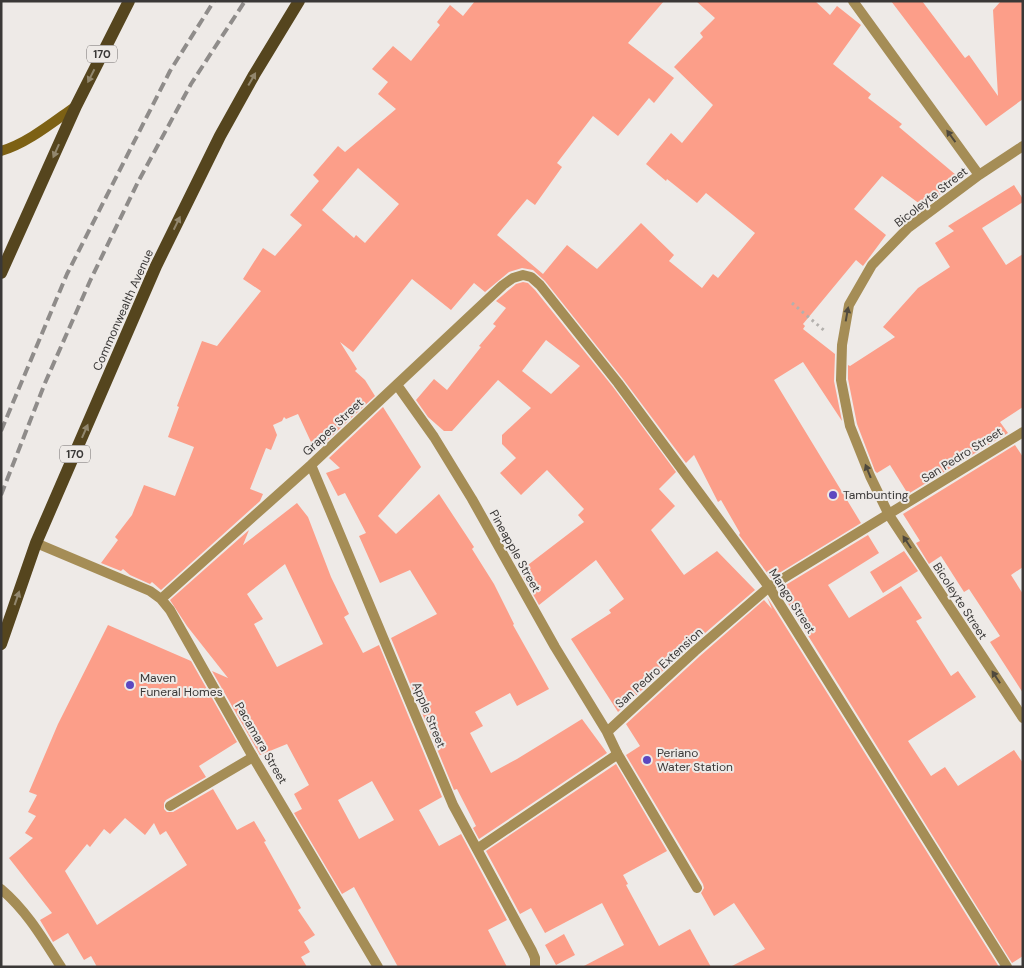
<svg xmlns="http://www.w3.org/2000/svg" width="1024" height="968" font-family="'DM Sans',sans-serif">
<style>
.building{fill:#fc9e89;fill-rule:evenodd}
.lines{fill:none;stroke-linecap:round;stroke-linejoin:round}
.path{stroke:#b3b0ad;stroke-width:3;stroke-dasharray:2.5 4;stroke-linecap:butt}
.service{stroke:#a58d56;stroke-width:10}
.minor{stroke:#a58d56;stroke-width:10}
.secondary{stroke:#7d6114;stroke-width:10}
.primary{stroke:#55451e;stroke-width:12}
.rail{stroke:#8f8c8a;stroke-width:4;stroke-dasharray:10 5;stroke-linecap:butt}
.oneway{fill:#92876e}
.oneway2{fill:#4f493d}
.poi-dot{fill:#5c48c0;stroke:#eeeae7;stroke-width:2}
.labels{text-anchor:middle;stroke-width:4;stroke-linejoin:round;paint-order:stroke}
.shield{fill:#eeeae7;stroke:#706d6c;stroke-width:1}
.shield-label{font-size:11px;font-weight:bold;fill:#3a3837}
.street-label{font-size:12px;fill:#3a3837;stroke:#eeeae7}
.poi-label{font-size:12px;fill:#3a3837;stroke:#eeeae7;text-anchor:start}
</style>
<rect width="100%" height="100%" fill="#eeeae7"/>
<path class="building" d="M475 1H664L628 43 674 78 654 103 649 98 618 136 593 116 557 163 562 167 535 205 527 199 497 235 543 274 567 245 597 269 641 223 674 255 669 261 702 288 713 274 718 278 755 233 706 193 697 203 667 179 666 181 646 164 671 133 682 143 713 105 674 67 703 37 700 33 715 18 696 1H815L830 15 837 6 861 25 833 64 871 94 868 98 902 124 899 127 956 175 939 196 924 207 882 176 854 209 886 235 863 266 856 260 803 324 805 326 803 329 835 354 834 381 842 421 803 362 774 380 861 523 771 578 739 535 740 533 721 500 718 502 694 455 686 463 623 379 545 281 533 270 522 268 509 272 485 292 474 283 451 310 412 279 353 352 340 342 357 369 355 371 365 380 375 396 319 448 311 442 298 414 286 419 284 417 282 421 273 425 277 435 271 450 266 448 250 489 263 494 260 501 161 590 152 582 150 584 130 575 123 569 121 571 101 563 118 540 115 537 132 515 144 485 175 496 194 447 168 437 179 407 177 406 202 341 217 346 261 291 243 279 263 248 275 256 302 225 290 215 319 181 313 175 338 146 345 152 396 109 378 94 388 82 372 69 393 46 411 61 440 25 437 22 450 5 463 16ZM358 168 399 204 365 243 356 235 354 238 322 210Z
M891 1H922L965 58 969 55 998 96 993 10 1001 1H1023V99L986 126Z
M1014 185 1023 199V202L982 228 1006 265 1023 254V407L1000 422 1008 433 908 494 890 465 877 473 875 471 857 424 848 379V365L850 366 895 337 883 327 918 288 950 267 935 243 954 231 948 226Z
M523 282 528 283 535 290 613 387 676 472 659 489 675 506 651 530 684 575 717 551 755 590 690 646 618 712 571 639 611 613 609 610 624 599 596 560 539 605 520 571 584 522 578 515 584 509 547 470 521 495 500 473 516 458 502 444V435L531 408 498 380 452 431H444L428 417 416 400 434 379 447 390 481 347 479 346 496 326 493 324 506 308 496 301 516 284ZM546 340 580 366 551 394 522 371Z
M383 407 421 467 378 516 396 534 439 494 474 547 472 549 494 584 514 624 513 625 549 689 517 706 510 693 475 712 483 726 470 733 491 773 517 759 582 719 607 753 479 839 473 828 476 826 457 789 454 790 391 638 437 614 410 570 380 583 359 536 366 533 345 493 338 496 326 473 340 468 329 458Z
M1015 445 1023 457V567L1011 575 1023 594V693L990 642 1000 636 969 589 964 592 941 556 929 564 916 543 920 541 903 514Z
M297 503 308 517 331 577 349 614 344 617 363 653 379 645 442 797 419 810 439 846 461 834 507 920 488 930 507 967H398L354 887 342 894 294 813 302 809 294 794 309 785 287 744 260 755 212 671 228 678 187 626 170 600 249 530 243 545ZM285 564 323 644 277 667 254 624 263 619 247 594ZM372 781 394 820 359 839 338 800Z
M868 535 879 553 828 585 849 618 901 586 922 618 916 621 951 676 958 671 976 697 908 741 931 776 945 767 958 786 1014 750 1023 763V956L1012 963 779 589Z
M904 551 918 571 883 593 870 572Z
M767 597 999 967H730L765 949 734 903 714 916 701 893 704 888 703 884 626 755 640 746 626 724 700 656 764 600 772 609Z
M108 625 191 661 237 742 199 766 206 777 166 800 164 803V809L167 812H173L213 789 237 830 254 821 266 841 264 842 301 908 298 910 315 935 304 942 310 952 301 957 307 967H97L91 956 84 960 68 933 53 942 40 920 52 913 9 858 33 838 25 833 36 816 28 812 37 795 29 792 58 724ZM125 818 145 835 154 823 160 835 166 831 187 865 97 925 65 871 87 844 90 847 104 829 110 834Z
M616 764 667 851 623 875 628 884 626 885 659 946 690 929 711 967H582L624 945 602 903 545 933 531 908 520 914 486 851Z
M564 934 575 955 556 965 545 945Z"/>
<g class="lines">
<path class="path" d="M792 303 826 332"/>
<path class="service" d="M617 753 697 888
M170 806 253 757"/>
<path class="minor" d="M853 1 979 175
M1023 146 979 175 908 228 872 265 849 305 842 345 841 380 850 426 870 476 889 515 1023 718
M397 385 434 437 472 499 555 647 607 732
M311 465 453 805 532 951 535 958V967
M36 543 150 591 161 599 170 610 253 757 378 967
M161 599 311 465 503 285 513 278 523 275 531 277 540 285 618 383 769 587 1007 967
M477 849 615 756 617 753 607 732 695 651 769 587 1023 432
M1 889C27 911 43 939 61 967"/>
<path class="secondary" d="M1 151C28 143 53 122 76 106"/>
<path class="primary" d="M1 273 76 106 129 1
M1 644 36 543 156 266 220 136 254 75 299 1"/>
<path class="rail" d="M1 431 67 274 170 71 214 1
M1 495 45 383 90 281 138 182 191 84 245 1"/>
</g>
<defs><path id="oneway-solid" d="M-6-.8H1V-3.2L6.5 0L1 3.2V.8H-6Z" transform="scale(1.25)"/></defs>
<g class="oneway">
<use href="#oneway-solid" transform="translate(91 76) rotate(117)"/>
<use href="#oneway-solid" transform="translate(252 79) rotate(-60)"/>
<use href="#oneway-solid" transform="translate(56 151) rotate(114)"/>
<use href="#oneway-solid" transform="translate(177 223) rotate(-64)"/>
<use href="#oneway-solid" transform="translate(85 431) rotate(-66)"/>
<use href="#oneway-solid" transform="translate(17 598) rotate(-71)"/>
</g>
<g class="oneway2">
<use href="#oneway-solid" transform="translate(951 136) rotate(-126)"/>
<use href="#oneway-solid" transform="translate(847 314) rotate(-80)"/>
<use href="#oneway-solid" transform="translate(868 471) rotate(-112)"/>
<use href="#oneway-solid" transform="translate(907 542) rotate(-123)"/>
<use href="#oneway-solid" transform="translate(996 677) rotate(-123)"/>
</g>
<g class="poi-dot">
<circle cx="833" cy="495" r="5"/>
<circle cx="130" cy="685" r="5"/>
<circle cx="647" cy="760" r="5"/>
</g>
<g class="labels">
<g class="shield">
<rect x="87" y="45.5" width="30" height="17" rx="4"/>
<rect x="60" y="445.5" width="30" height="17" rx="4"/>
</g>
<g class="shield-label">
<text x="102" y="58">170</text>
<text x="75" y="458">170</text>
</g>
<g class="street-label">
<text transform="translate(931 197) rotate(-38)" y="4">Bicoleyte Street</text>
<text transform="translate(123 310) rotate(-66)" y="4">Commonwealth Avenue</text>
<text transform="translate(333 427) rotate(-43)" y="4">Grapes Street</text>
<text transform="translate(962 455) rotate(-32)" y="4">San Pedro Street</text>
<text transform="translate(515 551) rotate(61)" y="4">Pineapple Street</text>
<text transform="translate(792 601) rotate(57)" y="4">Mango Street</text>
<text transform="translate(960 601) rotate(57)" y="4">Bicoleyte Street</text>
<text transform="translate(659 668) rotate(-42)" y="4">San Pedro Extension</text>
<text transform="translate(429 715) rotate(68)" y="4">Apple Street</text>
<text transform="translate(261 743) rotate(60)" y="4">Pacamara Street</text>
</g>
<g class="poi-label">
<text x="843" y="499">Tambunting</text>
<text x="140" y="682">Maven<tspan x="140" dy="14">Funeral Homes</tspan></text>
<text x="657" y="757">Periano<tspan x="657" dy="14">Water Station</tspan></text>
</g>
</g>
<rect width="1024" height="968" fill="none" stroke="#3a3837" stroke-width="5"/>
</svg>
